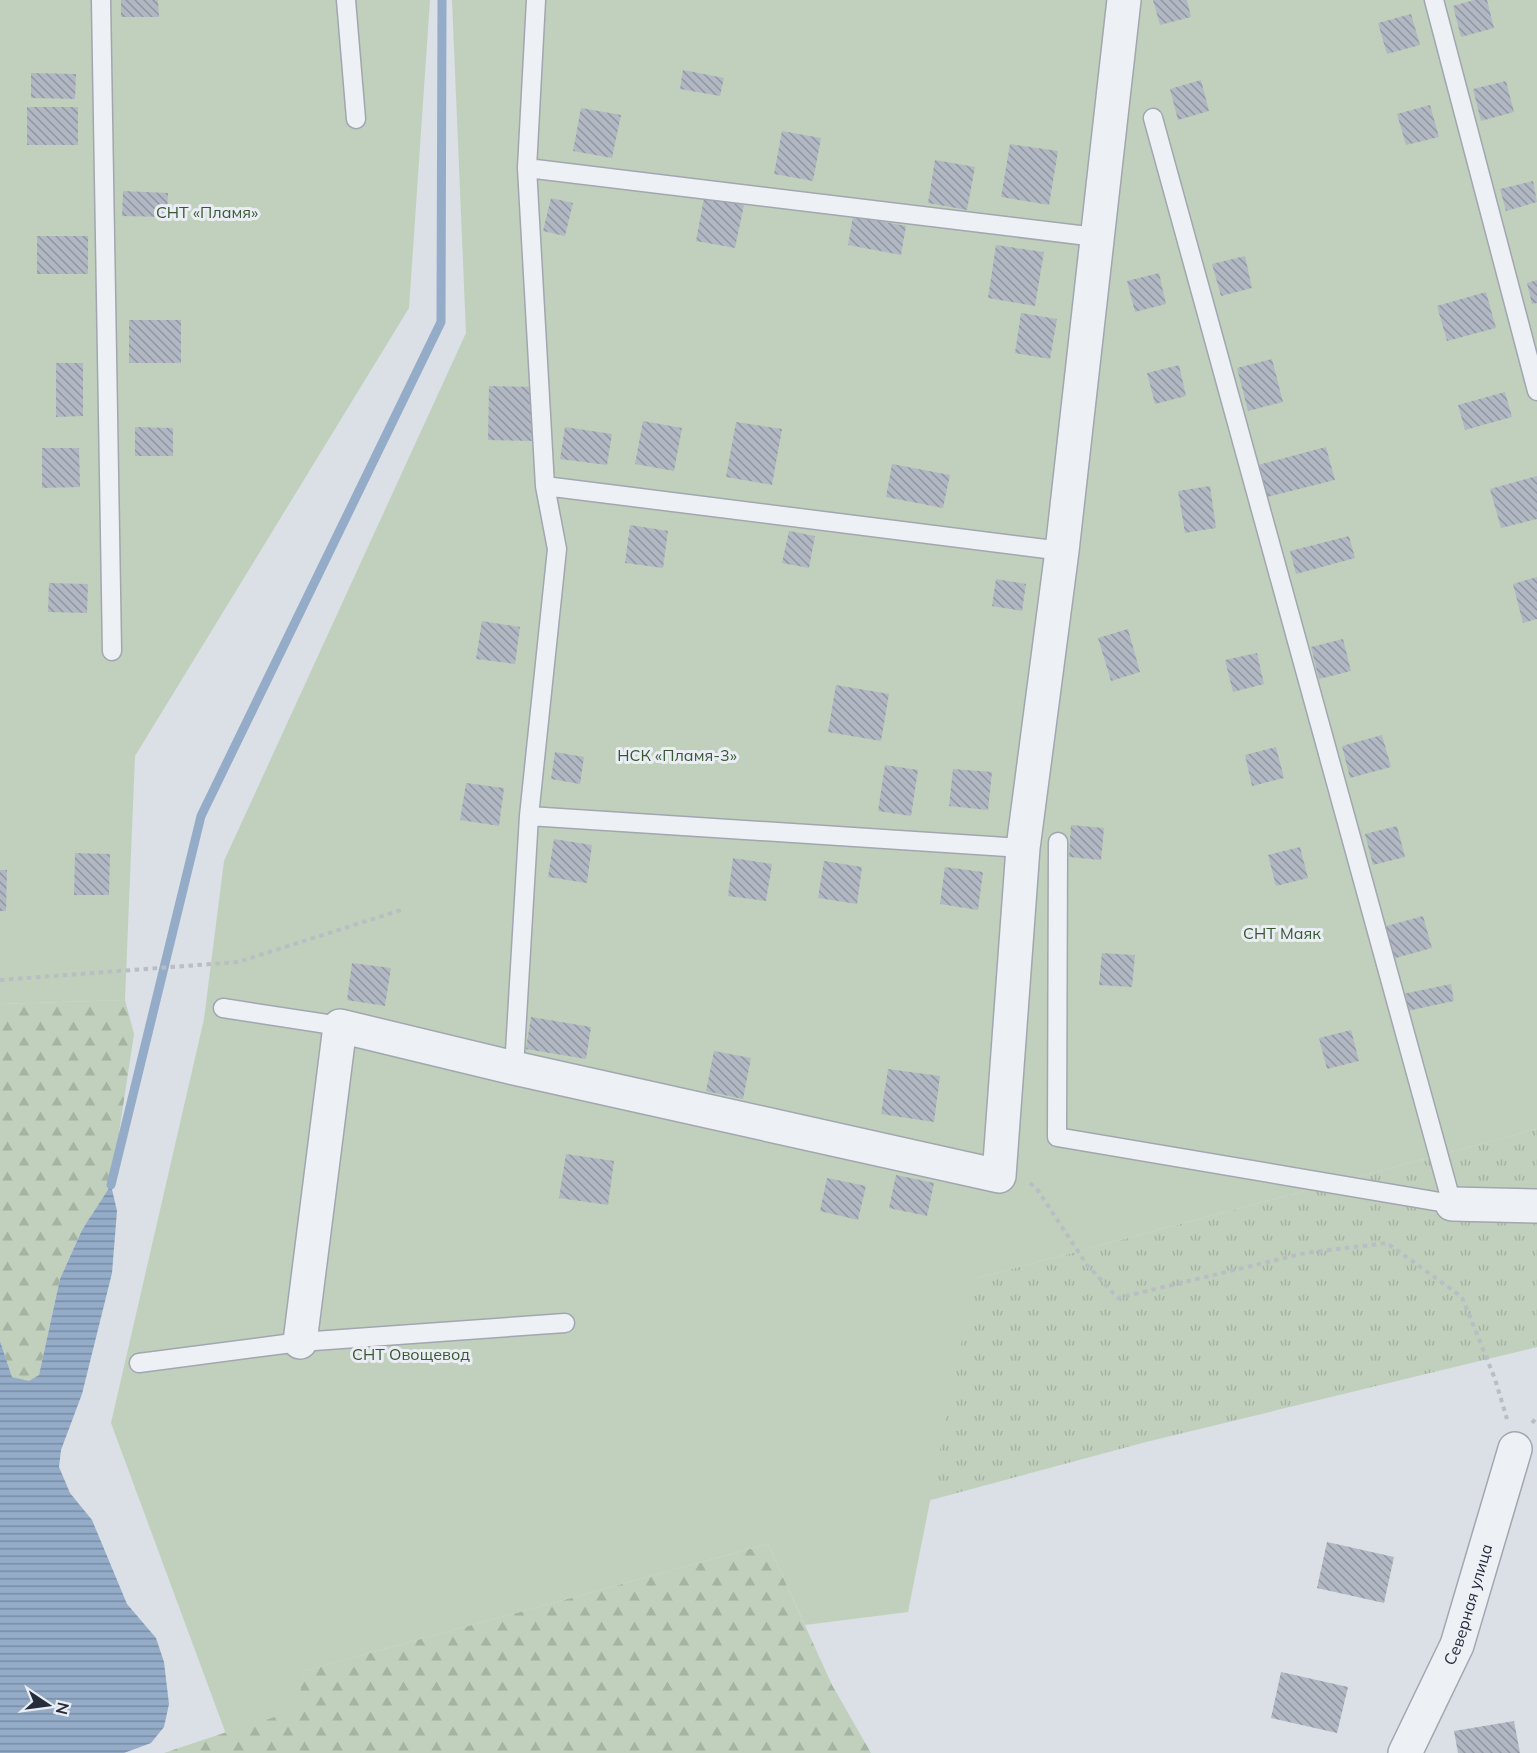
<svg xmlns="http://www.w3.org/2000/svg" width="1537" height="1753" font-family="Mulish,sans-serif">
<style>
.grass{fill:url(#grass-tufts)}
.forest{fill:url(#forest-firs)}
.garden{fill:#c0d0bc}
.water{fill:url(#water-rules)}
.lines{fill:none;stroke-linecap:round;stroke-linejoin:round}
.stream{stroke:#94acc8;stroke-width:9}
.building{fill:url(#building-back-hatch)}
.service-casing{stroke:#a1a6b0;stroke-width:21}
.minor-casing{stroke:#a1a6b0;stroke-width:36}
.path{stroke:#b9bdc4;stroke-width:4;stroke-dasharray:4.5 4.5;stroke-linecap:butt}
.service{stroke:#edf0f4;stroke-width:18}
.minor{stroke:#edf0f4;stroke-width:33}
.labels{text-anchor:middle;stroke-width:6;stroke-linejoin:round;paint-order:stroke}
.park-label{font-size:16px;fill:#385832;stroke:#eaeef4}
.street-label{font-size:16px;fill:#252d3c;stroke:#eaeef4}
</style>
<defs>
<pattern id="grass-tufts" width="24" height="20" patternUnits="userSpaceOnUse" patternTransform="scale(1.5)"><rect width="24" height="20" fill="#c0d0bc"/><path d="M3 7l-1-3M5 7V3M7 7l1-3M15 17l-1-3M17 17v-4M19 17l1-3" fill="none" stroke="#a5b3a2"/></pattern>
<pattern id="forest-firs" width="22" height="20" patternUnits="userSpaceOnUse" patternTransform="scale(1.5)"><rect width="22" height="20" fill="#c0d0bc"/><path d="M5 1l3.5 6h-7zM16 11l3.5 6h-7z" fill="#a5b3a2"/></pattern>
<pattern id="water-rules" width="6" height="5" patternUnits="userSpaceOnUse" patternTransform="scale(1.5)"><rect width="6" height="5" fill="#94acc8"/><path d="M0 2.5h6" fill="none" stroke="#798ca4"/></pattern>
<pattern id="building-back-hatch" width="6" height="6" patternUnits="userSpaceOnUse" patternTransform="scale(1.5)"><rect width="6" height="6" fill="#b2b8c3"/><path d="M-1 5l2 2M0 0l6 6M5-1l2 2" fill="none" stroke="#9196a0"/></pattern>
</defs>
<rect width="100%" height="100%" fill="#dbdfe6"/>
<path class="grass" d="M1537 1129V1347L1146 1442 768 1544 974 1279Z"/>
<path class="forest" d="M125 1000 134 1034 111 1185 82 1230 60 1279 39 1375 29 1382 12 1377 0 1341V1004Z
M768 1544 832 1685 871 1753H164L296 1709 304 1671Z"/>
<path class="garden" d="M0 0H430L409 308 135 756 125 1000 0 1004Z
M452 0H1537V1129L974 1279 908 1612 805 1625 768 1544 304 1671 297 1709 226 1734 111 1423 204 1019 224 861 466 333Z"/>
<path class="water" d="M111 1185 117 1211 112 1273 82 1394 61 1450 59 1467 70 1493 92 1520 127 1604 156 1638 164 1662 169 1704 164 1727 151 1743 124 1753H0V1341L12 1377 29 1381 39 1375 60 1279 82 1230Z"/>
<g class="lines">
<path class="stream" d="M111 1185 201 816 441 322 442 0"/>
</g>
<path class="building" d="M121 0H158L159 17H121Z
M1153 0H1187L1191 17 1160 25Z
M1474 0H1487L1494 28 1461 37 1453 6Z
M1411 14 1420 45 1387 54 1378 23Z
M683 70 724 78 720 96 680 89Z
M31 73 76 74 75 99 31 98Z
M1201 80 1209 111 1178 120 1170 89Z
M1506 81 1514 112 1481 121 1473 89Z
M1430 105 1439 137 1406 145 1397 114Z
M27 107H78V145H27Z
M581 108 621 115 612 158 573 151Z
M782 131 821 138 813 181 774 174Z
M1010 144 1058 151 1049 205 1001 197Z
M935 160 975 167 967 210 928 203Z
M1533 181 1537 202 1506 211 1500 189Z
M123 191 168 193 167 217 122 216Z
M551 198 573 203 565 236 543 231Z
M704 198 744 205 735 248 696 241Z
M853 216 906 226 901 255 848 245Z
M37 236H88V274H37Z
M996 245 1044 252 1035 306 988 298Z
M1245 256 1252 288 1221 296 1212 264Z
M1159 273 1166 304 1135 312 1127 281Z
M1537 280V303L1532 304 1527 283Z
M1486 292 1496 328 1447 341 1437 306Z
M1021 313 1057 319 1050 359 1015 353Z
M129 320H181V363H129Z
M1272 359 1283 402 1248 411 1237 368Z
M56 363H83V416L56 417Z
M1179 365 1186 396 1155 404 1147 373Z
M489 386 536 387 535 441 488 440Z
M1505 392 1512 417 1465 430 1458 405Z
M643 421 682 428 674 471 635 464Z
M736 422 782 429 772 485 726 477Z
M135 427 173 428V456H135Z
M565 427 612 434 607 465 560 459Z
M1326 447 1335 480 1267 497 1258 465Z
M42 448H79L80 487 42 488Z
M892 464 950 475 943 508 886 497Z
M1537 476V519L1501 528 1490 489Z
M1210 486 1216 528 1185 533 1178 491Z
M630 525 668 531 663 568 625 563Z
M789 531 815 536 809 568 782 563Z
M1349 536 1355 558 1296 574 1290 551Z
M1537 577V619L1523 623 1513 584Z
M996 579 1026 584 1022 611 992 606Z
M49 583 88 584 87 613 48 612Z
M482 621 520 627 515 664 476 659Z
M1128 629 1140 672 1111 681 1098 638Z
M1343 639 1351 671 1319 679 1311 647Z
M1257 653 1264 684 1233 692 1225 660Z
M836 685 889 694 881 741 828 732Z
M1382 735 1391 767 1350 778 1342 746Z
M1276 747 1284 778 1252 786 1245 755Z
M555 752 584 757 580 784 551 779Z
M885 765 918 770 911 816 878 811Z
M953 769 992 772 988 810 949 806Z
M466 783 504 788 499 826 460 820Z
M1071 825 1104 828 1101 860 1069 857Z
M1397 826 1405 857 1373 865 1365 834Z
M554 839 592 845 587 883 548 877Z
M1300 847 1308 878 1276 886 1268 855Z
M75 853 110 854 109 895H74Z
M733 858 772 864 766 901 728 896Z
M824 861 862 867 857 904 818 898Z
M945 867 983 872 978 910 940 904Z
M0 870H7L6 911H0Z
M1423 916 1432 948 1392 959 1383 927Z
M1102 953 1135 955 1132 987 1099 985Z
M352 963 391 968 385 1006 347 1000Z
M1451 984 1454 1001 1407 1011 1403 994Z
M531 1017 591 1027 586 1059 526 1049Z
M1351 1030 1359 1061 1327 1069 1319 1038Z
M714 1051 751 1058 743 1099 706 1091Z
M888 1069 940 1076 934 1122 881 1114Z
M566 1154 614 1161 608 1205 559 1198Z
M896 1175 934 1183 927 1216 889 1208Z
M827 1178 866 1186 858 1220 820 1211Z
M1327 1542 1394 1557 1384 1603 1317 1588Z
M1281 1672 1348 1687 1337 1733 1271 1718Z
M1514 1721 1520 1753H1458L1454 1731Z"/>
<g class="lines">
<defs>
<path id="service" d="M101 0 112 651
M346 0 356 119
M1434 0 1537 391
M527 168 1096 237
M545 486 1062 551
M529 816 1023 848
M1058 842 1057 1137 1452 1204 1153 118
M223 1008 340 1026
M514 1068 529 816 557 549 545 486 527 168 536 0
M139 1363 300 1342 565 1323"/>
<g id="minor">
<path d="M1452 1204 1537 1206"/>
<path d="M300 1342 340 1026 514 1068 999 1176 1023 848 1062 551 1124 0"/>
<path id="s1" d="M1405 1753 1457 1645 1515 1449"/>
</g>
</defs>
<use href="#service" class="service-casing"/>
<use href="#minor" class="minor-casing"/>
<path class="path" d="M0 980 238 962 401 910
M1030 1183 1037 1189 1087 1265 1118 1298 1305 1253 1387 1243 1462 1297 1495 1379 1507 1419
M1532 1423 1537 1417"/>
<use href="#service" class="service"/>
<use href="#minor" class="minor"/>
</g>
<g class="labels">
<g class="park-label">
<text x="207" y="218">СНТ «Пламя»</text>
<text x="677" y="761">НСК «Пламя-3»</text>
<text x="1282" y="939">СНТ Маяк</text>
<text x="411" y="1360">СНТ Овощевод</text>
</g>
<g class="street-label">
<text dy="6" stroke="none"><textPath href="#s1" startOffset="162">Северная улица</textPath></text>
</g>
</g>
<g transform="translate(48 1705) rotate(103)" stroke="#eaeef4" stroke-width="4.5" paint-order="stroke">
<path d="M0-4.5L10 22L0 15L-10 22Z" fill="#252d3c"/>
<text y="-9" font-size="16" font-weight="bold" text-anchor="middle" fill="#252d3c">N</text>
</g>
</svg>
